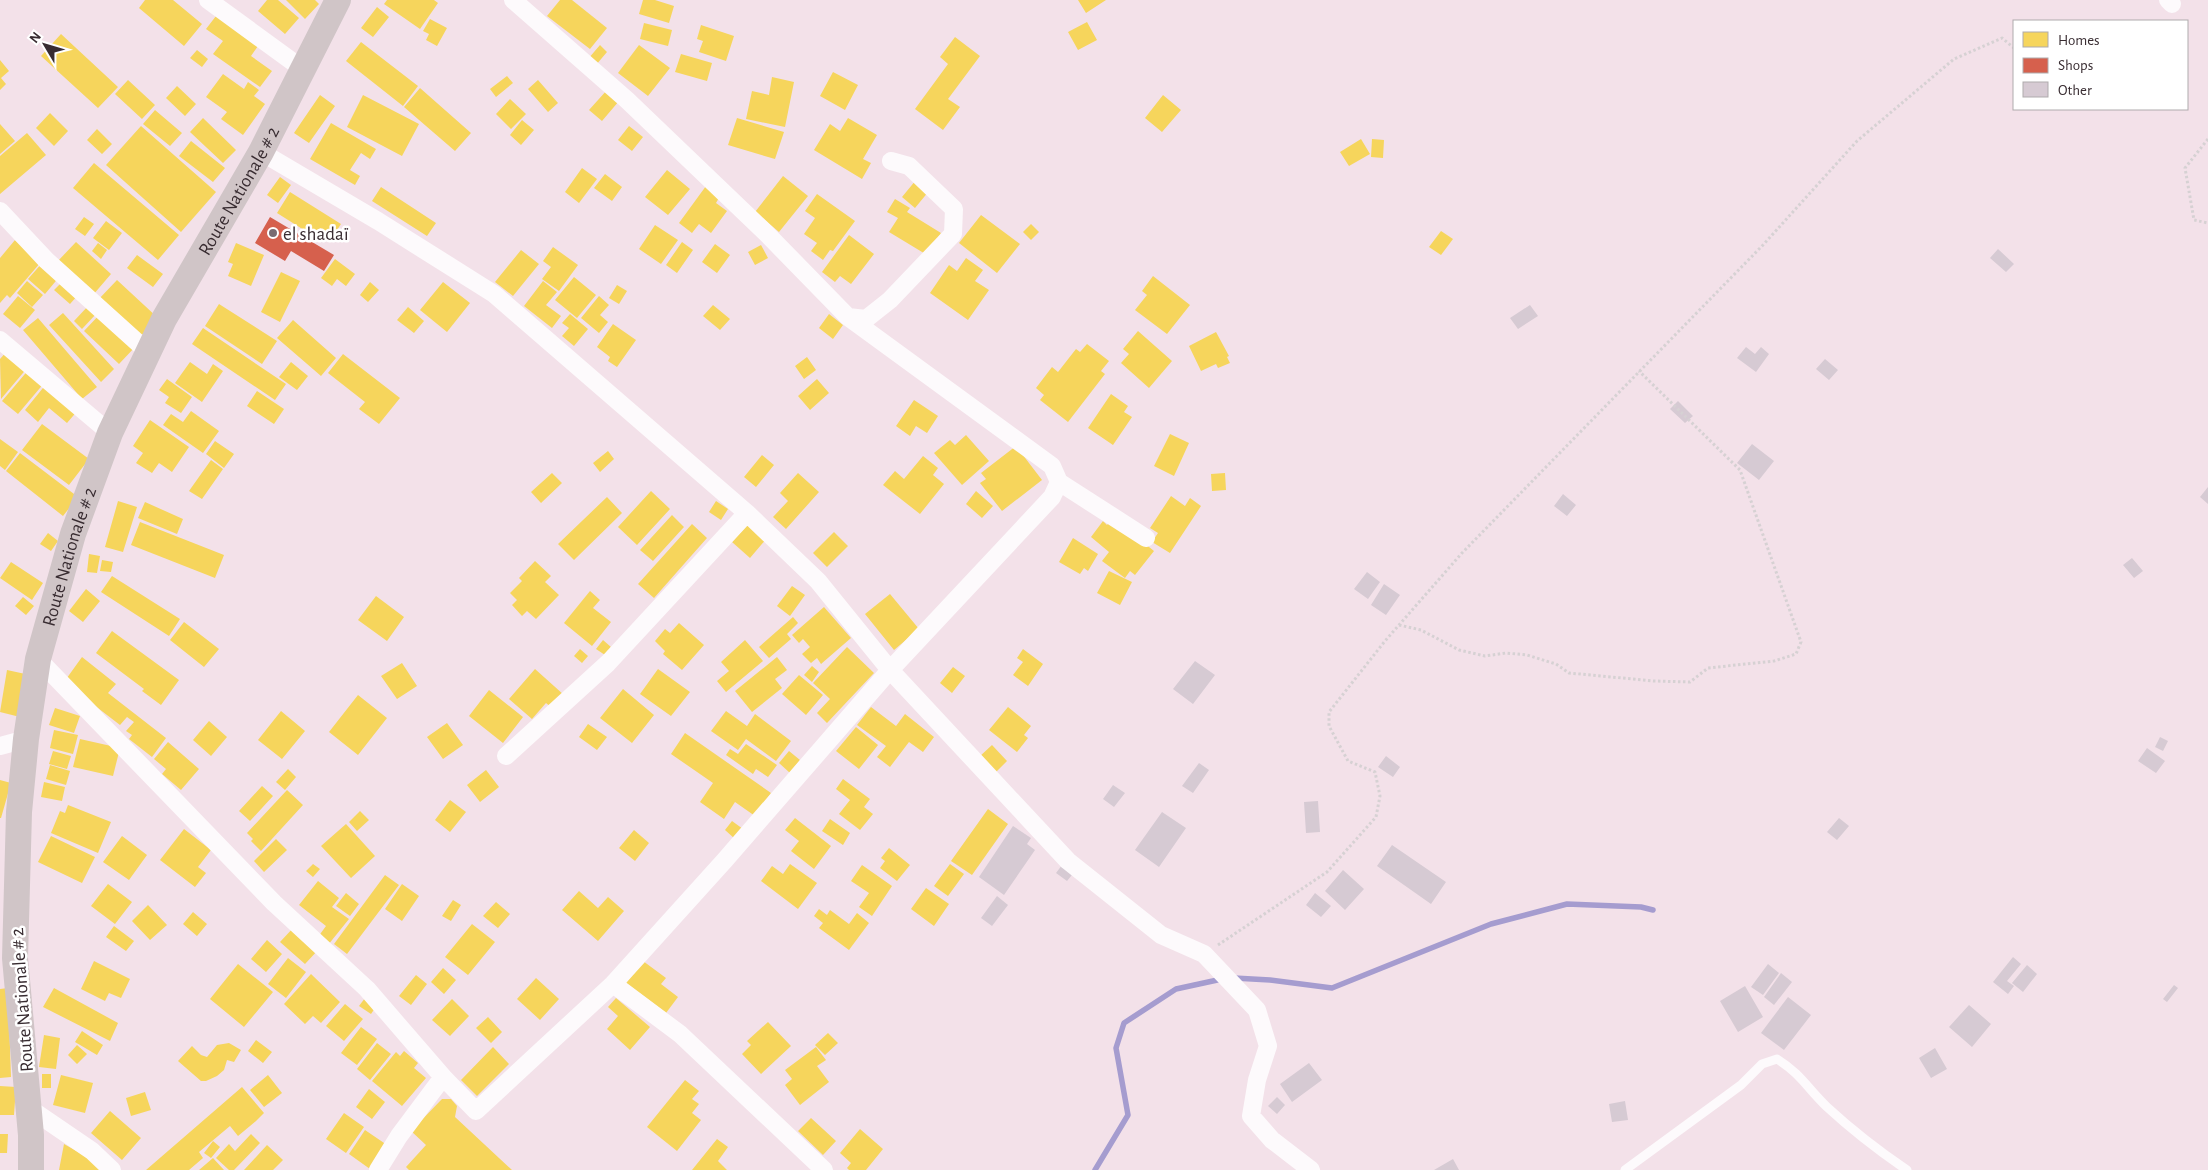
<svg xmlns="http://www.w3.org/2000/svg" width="2208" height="1170" font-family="'Alegreya Sans',sans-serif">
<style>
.homes{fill:#f6d55c}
.shops{fill:#d6604d}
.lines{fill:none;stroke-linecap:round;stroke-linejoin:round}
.stream{stroke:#a59ccf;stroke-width:5.5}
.building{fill:#d6cad3}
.path{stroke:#d6d1d3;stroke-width:3;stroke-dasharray:2.5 2.5;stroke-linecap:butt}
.lane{stroke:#fdfafc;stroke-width:9}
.street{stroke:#fdfafc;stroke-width:18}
.primary{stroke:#d0c5c7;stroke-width:26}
.poi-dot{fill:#796b71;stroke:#fff;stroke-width:2}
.labels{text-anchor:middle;stroke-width:5;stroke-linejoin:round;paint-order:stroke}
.street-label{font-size:19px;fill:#382c31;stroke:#fff}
.poi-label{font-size:19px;fill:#382c31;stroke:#fff;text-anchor:start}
</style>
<rect width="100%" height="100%" fill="#f3e1e9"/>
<path class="homes" d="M145 0H173L202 24 184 46 139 8Z
M267 0H278L299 18 285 34 258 11Z
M286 0H315L319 4 305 19Z
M387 0H434L438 3 420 29 384 4Z
M560 0H572L607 28 590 49 547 16Z
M643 0H655L674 6 669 23 639 14Z
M1078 0H1106L1086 13Z
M377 7 389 17 373 37 361 28Z
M216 16 258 46 251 56 272 71 260 87 213 54 223 41 206 29Z
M430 19 447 28 437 46 426 40 429 34 423 31Z
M1087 22 1097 40 1078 50 1068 32Z
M644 23 672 30 668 46 640 39Z
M701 25 734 36 726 61 699 52 703 41 697 39Z
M61 34 118 87 98 108 41 56Z
M955 37 980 56 948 99 960 107 943 130 915 109 948 64 940 57Z
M361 42 418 86 403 106 346 61Z
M600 45 607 52 596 65 588 59Z
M639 45 670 68 648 96 618 73Z
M197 50 208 59 202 67 190 58Z
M681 54 712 63 707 81 675 72Z
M0 60 9 71 1 78 6 84 0 90Z
M833 72 858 85 845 110 820 96Z
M223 74 244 89 248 82 259 90 254 96 265 104 243 135 221 119 227 112 206 97Z
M507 76 513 83 496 97 490 89Z
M772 77 794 82 785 127 746 119 752 91 769 95Z
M128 80 155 105 142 119 115 94Z
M538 80 558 103 548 112 528 89Z
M177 86 196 104 185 116 166 98Z
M420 88 471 133 455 151 404 107Z
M607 90 619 101 602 121 589 110Z
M320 95 335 106 309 143 294 133Z
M363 95 419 124 402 156 347 127Z
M1163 95 1181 110 1162 132 1145 118Z
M510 99 526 114 511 129 496 114Z
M155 110 182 133 170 146 143 124Z
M50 113 68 131 54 146 36 128Z
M203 118 236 150 223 163 190 132Z
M737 118 784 132 775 159 728 145Z
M848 118 877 135 863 159 871 163 862 179 814 150 830 124 840 131Z
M522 120 534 130 521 145 510 135Z
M331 123 376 149 370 159 361 153 350 170 360 176 355 185 310 159Z
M0 124 15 141 0 154Z
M141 126 216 192 181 232 106 165Z
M629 126 643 137 632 151 618 140Z
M97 129 112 144 102 154 87 140Z
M27 133 46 155 0 194V156Z
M1361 139 1370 154 1349 166 1340 152Z
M1372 139 1384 140 1383 158 1371 157Z
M191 141 225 168 213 182 179 156Z
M94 163 179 235 158 260 73 188Z
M582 168 597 179 579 203 565 192Z
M667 170 690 189 668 215 645 197Z
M605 174 622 187 612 201 594 188Z
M783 176 808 196 779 232 755 212Z
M280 177 291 185 278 203 267 195Z
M916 180 929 191 915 208 902 197Z
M706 186 720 196 716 203 727 211 711 233 699 224 692 233 679 223Z
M381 187 436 223 427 236 372 201Z
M290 192 341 224 333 236 320 228 315 237 277 213Z
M817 194 855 221 833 251 830 250 823 260 811 251 817 243 804 234 815 218 805 211Z
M895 199 910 208 907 212 941 233 927 255 889 232 898 218 887 212Z
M981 215 1020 244 997 273 959 243Z
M84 217 94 224 85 236 75 229Z
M106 221 122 233 109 250 93 238Z
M1031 224 1039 232 1031 240 1023 232Z
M655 225 678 240 661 264 639 249Z
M1441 231 1453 239 1441 255 1429 247Z
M849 235 874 254 851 284 840 276 835 282 822 272Z
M15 240 41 262 10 298 7 295 0 303V258Z
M76 242 111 274 93 295 57 262Z
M682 242 693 250 677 273 666 265Z
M98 243 107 250 101 259 92 251Z
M236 243 264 255 251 286 228 276 233 264 228 262Z
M715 244 730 255 717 273 702 262Z
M761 245 768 258 755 265 748 252Z
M553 247 578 265 559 291 542 279 551 267 543 261Z
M521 250 539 264 513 296 495 282Z
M137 255 163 274 153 287 127 268Z
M966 258 983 270 975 281 989 290 968 320 930 293 949 265 957 271Z
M335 259 355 274 346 286 337 279 332 286 321 278Z
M43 262 60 276 45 294 28 279Z
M281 272 300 281 280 322 261 312Z
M1153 276 1190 305 1167 334 1135 310 1147 295 1142 291Z
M574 277 596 295 577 318 555 300Z
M117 280 158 318 138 339 97 301Z
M27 281 43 295 32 307 17 293Z
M63 281 78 295 70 304 54 290Z
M543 281 557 292 546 305 561 316 552 328 524 306Z
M370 282 379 290 368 302 360 295Z
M443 282 470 303 447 332 420 310Z
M617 285 627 291 619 304 609 298Z
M18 296 35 310 20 328 3 314Z
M599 296 609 305 600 315 608 322 599 333 581 318Z
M219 304 277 341 262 364 205 326Z
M89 305 97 313 82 329 74 321Z
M713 305 730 319 720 330 703 316Z
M408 307 424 321 414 333 397 320Z
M63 313 114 369 101 382 49 325Z
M101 313 136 346 119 364 84 331Z
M570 314 588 329 574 346 562 336 569 328 562 323Z
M829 314 843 325 833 339 819 328Z
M38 318 97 387 82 399 23 330Z
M293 320 336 358 321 376 277 338Z
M613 324 636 340 617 367 608 361 610 357 597 347Z
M203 328 286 384 275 400 192 344Z
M1138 331 1172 361 1149 388 1121 363 1129 354 1123 349Z
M1216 332 1229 356 1227 357 1230 363 1218 368 1216 364 1201 371 1189 346Z
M1087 344 1109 361 1101 371 1105 374 1068 422 1040 400 1044 395 1036 388 1052 367 1058 372 1076 349 1080 352Z
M8 350 28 367 1 399 0 359Z
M343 354 400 398 379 424 359 409 365 402 328 373Z
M807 357 816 370 804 379 795 366Z
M190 362 207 374 213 364 223 371 202 402 175 383Z
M291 362 308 376 297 390 279 377Z
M30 368 45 382 18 414 2 401Z
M167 379 192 397 181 413 165 403 169 397 159 390Z
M817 379 829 393 810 410 798 396Z
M47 383 79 409 67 423 49 408 38 422 25 410Z
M257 391 284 409 274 424 247 406Z
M1111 394 1128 406 1124 412 1132 417 1113 445 1088 428Z
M914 400 938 416 927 433 916 426 910 436 896 426Z
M191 411 219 431 203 453 163 425 171 414 183 422Z
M150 420 189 447 172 472 159 463 152 473 136 463 143 453 133 446Z
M42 424 89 459 69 485 22 450Z
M1170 434 1189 443 1174 476 1154 466Z
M966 435 989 461 962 485 934 453 950 440 955 445Z
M0 439 18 452 5 470 0 466Z
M215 441 234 454 224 468 206 454Z
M1016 446 1042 480 1002 511 980 483 986 479 981 473Z
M608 451 614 459 600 472 593 463Z
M20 453 78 497 63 516 6 471Z
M762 455 774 465 756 487 744 477Z
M923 456 938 468 933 475 944 484 920 514 883 485 895 471 904 479Z
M211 460 223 469 202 499 189 491Z
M552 473 562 483 541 503 531 492Z
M798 473 819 492 786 529 773 517 788 501 780 493Z
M1225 473 1226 490 1212 491 1211 474Z
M651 491 670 509 637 545 618 527Z
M976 491 993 506 982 518 966 504Z
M1171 496 1185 506 1190 498 1201 506 1170 553 1152 542 1158 533 1150 528Z
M607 497 622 513 574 560 558 544Z
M118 501 137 507 123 552 105 547Z
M716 501 728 509 721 520 709 512Z
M145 502 183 519 177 534 138 518Z
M672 515 684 527 653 561 640 550Z
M1113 518 1154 551 1135 575 1130 571 1125 578 1102 561 1109 552 1091 537 1103 521 1107 525Z
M140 522 224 555 215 578 131 545Z
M750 522 767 538 750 558 732 542Z
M692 524 707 538 654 598 638 584Z
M834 532 848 546 827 567 813 553Z
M48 533 58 541 51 551 40 544Z
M1073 538 1098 554 1088 571 1084 568 1080 574 1059 562Z
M89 554 100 556 97 573 87 572Z
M102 560 113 562 111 572 100 571Z
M535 561 551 576 545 582 559 595 536 619 527 611 522 616 512 605 517 600 510 593 522 581 519 578Z
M11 562 43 583 32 600 0 578Z
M1109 571 1132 582 1120 605 1097 593Z
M112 576 180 619 169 636 101 592Z
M792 586 805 595 790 616 777 606Z
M86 589 100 601 83 622 69 611Z
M590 591 600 600 593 608 611 622 592 646 564 623Z
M890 594 919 629 894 650 865 614Z
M376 596 404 617 387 641 358 620Z
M23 597 34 606 26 615 15 606Z
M824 607 851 638 821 664 817 658 811 663 802 654 810 647 803 639 799 643 792 635Z
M793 617 798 623 787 634 791 639 769 658 759 647Z
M184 622 219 649 204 667 170 640Z
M679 623 704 645 682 670 663 654 665 651 655 641 665 629 670 633Z
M112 631 179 680 161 705 142 691 144 689 96 653Z
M603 640 611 647 605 655 596 649Z
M745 640 763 661 726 692 717 681 729 671 721 662Z
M847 647 874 673 827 723 817 713 830 699 813 683Z
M580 649 588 656 582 663 574 656Z
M1023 649 1043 664 1028 686 1013 675 1023 662 1017 658Z
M82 657 116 684 108 693 166 738 152 757 129 739 132 735 126 731 134 722 127 717 120 725 64 682Z
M777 657 787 670 775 679 782 688 752 712 735 691Z
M402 663 417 686 397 699 381 676Z
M812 666 819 672 812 682 804 675Z
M953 667 965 676 952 693 940 683Z
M535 669 564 695 552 708 546 703 532 719 509 699Z
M658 669 690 692 671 716 640 694Z
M7 670 30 675 20 717 0 712Z
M799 675 823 695 806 715 782 694Z
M623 689 654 715 632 743 600 718Z
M489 690 523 717 503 743 469 716Z
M358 695 387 718 358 755 329 732Z
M871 707 896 726 905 714 934 737 923 752 909 742 890 767 877 757 886 746 857 725Z
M1008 707 1031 726 1024 735 1028 738 1017 752 989 730Z
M55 708 80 716 74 733 49 725Z
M281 711 305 731 282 759 258 740Z
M726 711 747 726 755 714 791 741 776 761 746 739 738 750 711 731Z
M209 721 227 737 211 756 193 740Z
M447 723 463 745 443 759 427 737Z
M588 724 607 737 597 750 579 737Z
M856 727 878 745 859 769 836 751Z
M54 730 78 735 73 754 50 748Z
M685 733 771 793 755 816 735 802 724 819 700 802 713 783 671 754Z
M80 739 120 748 113 776 73 767Z
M168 742 199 769 181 790 162 774 166 769 154 759Z
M746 744 777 765 768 777 756 769 753 774 726 755 730 749 738 754Z
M992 745 1007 761 994 774 978 758Z
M53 751 71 756 67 769 49 764Z
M789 751 800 760 790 773 779 763Z
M50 765 70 771 66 785 46 779Z
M288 769 296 777 285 790 276 782Z
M486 770 499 787 480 802 467 785Z
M843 779 870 799 864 807 873 814 860 830 839 814 850 800 836 789Z
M0 780 11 783 1 818H0Z
M44 782 65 787 62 801 41 797Z
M262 786 273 796 250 821 239 811Z
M287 790 303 805 261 851 251 841 253 839 247 833Z
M450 800 466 812 450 832 435 820Z
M68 805 111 822 98 853 51 833 60 811 65 813Z
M988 809 1008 824 972 875 951 861Z
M360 811 369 820 357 831 349 822Z
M795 818 831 846 814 869 791 851 799 841 785 830Z
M830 819 850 833 843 845 822 831Z
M732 821 743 829 735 839 725 830Z
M346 824 375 856 351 878 321 846Z
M184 829 211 850 198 867 206 873 195 887 160 860Z
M634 830 649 843 635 861 619 848Z
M51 836 95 857 82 883 38 862Z
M122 836 147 855 129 880 103 862Z
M276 839 287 850 264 872 254 861Z
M889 848 910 865 897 881 880 868 885 861 881 858Z
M313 864 320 869 313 877 306 871Z
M790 864 817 883 798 909 761 881 772 866 783 874Z
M950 864 964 874 948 896 934 886Z
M862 865 892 886 872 916 859 907 869 893 851 881Z
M385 875 399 885 347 954 334 944Z
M318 881 339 898 332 907 349 919 328 945 318 937 326 926 299 905Z
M108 884 132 902 115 924 91 906Z
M402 884 419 896 402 921 385 909Z
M926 888 949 904 934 926 911 909Z
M579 891 598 908 608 897 624 911 598 941 562 910Z
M346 893 359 904 350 916 336 906Z
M453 900 461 905 451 921 442 916Z
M496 902 510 914 498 928 483 916Z
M148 905 167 925 150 940 132 921Z
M819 909 827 915 830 910 849 924 857 913 869 923 849 950 819 928 823 923 814 916Z
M193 912 207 924 197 936 183 924Z
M472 924 495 942 468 975 445 957Z
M114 926 134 941 126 951 106 937Z
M294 927 319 949 305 964 280 942Z
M267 940 282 954 266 972 251 959Z
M288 958 306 972 286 998 268 984Z
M94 961 130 979 121 998 109 993 105 1001 81 989Z
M643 961 666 978 661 984 678 997 666 1013 626 983Z
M238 964 273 992 244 1027 210 999Z
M443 968 456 980 444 994 431 982Z
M311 974 340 1002 321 1023 313 1016 305 1024 284 1004Z
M416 975 427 984 411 1005 399 996Z
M536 978 559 999 540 1020 517 999Z
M8 988 11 1077 0 1078V989Z
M54 988 118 1023 110 1041 43 1007Z
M365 998 377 1005 371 1014 359 1006Z
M616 998 650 1027 630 1050 607 1029 618 1016 608 1007Z
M452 999 469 1016 450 1036 432 1020Z
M345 1004 363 1019 344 1041 326 1026Z
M488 1017 502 1032 491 1043 476 1028Z
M768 1022 791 1046 761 1074 742 1054 751 1045 747 1041Z
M361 1027 377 1039 357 1065 341 1053Z
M82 1031 103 1045 97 1055 75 1042Z
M828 1033 838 1043 825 1055 815 1045Z
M44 1035 60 1038 56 1069 39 1067Z
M256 1040 272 1052 263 1063 248 1051Z
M229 1043 241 1050 234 1062 227 1060 224 1070 217 1076 206 1081H201L178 1061 192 1046 201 1055 207 1057 217 1045Z
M377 1043 391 1054 370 1080 357 1069Z
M77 1045 87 1054 77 1064 68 1055Z
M493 1047 509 1064 477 1096 461 1080Z
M816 1047 826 1060 817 1066 829 1082 800 1105 785 1085 792 1079 785 1070Z
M404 1051 418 1063 414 1068 426 1078 402 1106 372 1081 396 1052 400 1056Z
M42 1074H51V1088H42Z
M61 1075 93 1083 85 1113 53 1105Z
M268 1075 282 1093 264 1107 250 1090Z
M685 1080 699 1091 692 1099 699 1104 692 1113 701 1120 677 1151 647 1127Z
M0 1086 16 1087 14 1115H0Z
M242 1087 264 1113 256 1121 238 1136 230 1126 199 1152 203 1158 189 1170H146Z
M369 1089 385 1102 372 1119 356 1107Z
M145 1092 151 1110 131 1116 126 1098Z
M442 1099H451L457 1106 455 1117 512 1170H409L406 1167 426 1145 411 1131Z
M110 1111 141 1138 122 1160 91 1133Z
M344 1113 364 1127 346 1153 326 1139Z
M811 1118 836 1141 823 1155 798 1131Z
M860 1129 883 1149 866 1170H849L847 1168 851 1163 840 1153Z
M365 1130 387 1145 370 1169 349 1154Z
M0 1134H8L7 1153H0Z
M251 1134 260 1143 234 1170H229L216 1158 229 1144 235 1151Z
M717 1139 728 1147 718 1161 727 1170H692Z
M213 1141 220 1147 211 1158 204 1153Z
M64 1144 103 1166 102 1170H59Z
M267 1145 283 1160 273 1170H244Z
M213 1158 224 1170H199Z"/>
<path class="shops" d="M270 217 334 255 324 271 291 251 285 261 255 243Z"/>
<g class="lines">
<path class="stream" d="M1234 978 1270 980 1332 988 1491 924 1567 904 1641 907 1653 910
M1095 1170 1128 1115 1116 1048 1124 1023 1176 989 1222 979"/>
</g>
<path class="building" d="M1998 249 2014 264 2006 272 1990 258Z
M1530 305 1538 316 1518 329 1510 318Z
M1746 347 1755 354 1761 347 1769 354 1756 372 1737 358Z
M1825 359 1838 370 1829 380 1816 369Z
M1678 401 1693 416 1685 423 1670 409Z
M1752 444 1774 461 1759 480 1737 463Z
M2208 487V504L2200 497Z
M1563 494 1576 505 1567 516 1554 506Z
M2132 558 2143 571 2134 578 2123 565Z
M1367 572 1380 582 1368 599 1354 589Z
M1384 584 1400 595 1386 615 1371 605Z
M1195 661 1215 675 1193 704 1173 689Z
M2160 737 2168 741 2163 751 2155 747Z
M2147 748 2165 761 2156 773 2138 761Z
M1386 756 1400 767 1393 777 1378 767Z
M1199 763 1209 770 1193 793 1182 786Z
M1113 785 1125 793 1114 807 1103 799Z
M1318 801 1320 832 1306 833 1304 802Z
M1162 812 1186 828 1159 867 1135 850Z
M1839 818 1849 826 1837 840 1827 832Z
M1013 826 1031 838 1027 844 1035 850 1004 895 979 877Z
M1392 845 1446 882 1431 904 1377 866Z
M1065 861 1076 870 1067 881 1056 873Z
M1343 870 1364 889 1345 910 1325 891Z
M1315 893 1331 906 1321 917 1306 905Z
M997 896 1008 905 992 926 981 918Z
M2013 957 2021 964 2007 981 2014 986 2008 994 1993 982Z
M1768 964 1779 973 1763 995 1751 987Z
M2027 965 2037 974 2023 992 2012 983Z
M1781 973 1792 982 1774 1005 1764 997Z
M2174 985 2178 988 2167 1002 2163 999Z
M1745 986 1763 1017 1738 1032 1720 1001Z
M1788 997 1811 1015 1784 1050 1761 1033Z
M1969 1005 1991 1024 1972 1047 1949 1027Z
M1935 1048 1947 1069 1931 1078 1919 1058Z
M1309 1063 1322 1080 1292 1102 1280 1084Z
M1277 1097 1285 1105 1277 1114 1268 1106Z
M1625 1101 1628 1120 1612 1122 1609 1104Z
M1453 1159 1459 1170H1434Z"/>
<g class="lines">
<path class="path" d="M2208 139 2185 168 2194 220 2208 223
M1399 625 1421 630 1459 650 1485 656 1506 653 1527 655 1556 664 1569 673 1654 681 1690 682 1708 668 1774 661 1796 654 1801 642 1740 470 1639 371
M1218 945 1327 872 1376 817 1380 796 1375 772 1348 761 1329 726V712L1385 641 1462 553 1763 245 1857 141 1954 59 2002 38 2014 48"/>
<path class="lane" d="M1625 1170 1741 1085 1762 1064 1777 1059C1801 1074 1808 1089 1827 1107 1852 1130 1879 1151 1907 1170"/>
<path class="street" d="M208 0 304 70
M2168 0 2172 4
M261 152 378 221 494 294 747 513 818 581 890 670 1052 497 1059 482 1052 466 848 317 766 233 627 100 513 0
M0 211 46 260 148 352
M848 317 866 319 890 300 953 234 954 209 909 166 891 161
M0 340 110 433
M1059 482 1146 538
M38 659 274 903 367 989 443 1077 399 1136 378 1170
M0 746 26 739
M506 756 608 663 747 513
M613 984 680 1034 824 1170
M443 1077 476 1111 613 984 725 860 890 670 1068 861 1161 935 1204 954 1257 1010 1268 1046 1257 1080 1251 1116 1272 1140 1311 1170
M29 1108 92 1151 112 1170"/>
<path class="primary" id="s1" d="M31 1170V1135L15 958 19 812 26 739 38 659 73 534 110 433 164 319 261 152 338 0"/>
</g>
<circle class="poi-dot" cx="273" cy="233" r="5"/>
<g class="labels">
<g class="street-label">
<text dy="7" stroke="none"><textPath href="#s1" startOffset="1025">Route Nationale # 2</textPath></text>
<text dy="7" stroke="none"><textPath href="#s1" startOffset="620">Route Nationale # 2</textPath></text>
<text transform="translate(21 1000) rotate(-94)" y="7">Route Nationale # 2</text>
</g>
<g class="poi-label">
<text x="283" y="240">el shadaï</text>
</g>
</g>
<rect x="2013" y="20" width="175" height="90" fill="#ffffff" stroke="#afabad"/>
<rect x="2023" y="32" width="25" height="15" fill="#f6d55c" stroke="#afabad"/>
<text x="2058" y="45" font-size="15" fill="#382c31">Homes</text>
<rect x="2023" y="58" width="25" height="15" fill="#d6604d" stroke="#afabad"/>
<text x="2058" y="70" font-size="15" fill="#382c31">Shops</text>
<rect x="2023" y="82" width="25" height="15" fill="#d6cad3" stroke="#afabad"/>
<text x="2058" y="95" font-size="15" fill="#382c31">Other</text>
<g transform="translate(45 45) rotate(308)" stroke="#ffffff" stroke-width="4" paint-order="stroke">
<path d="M0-4L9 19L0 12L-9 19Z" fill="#382c31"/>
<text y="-8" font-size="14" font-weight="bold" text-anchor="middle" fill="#382c31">N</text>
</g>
</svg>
